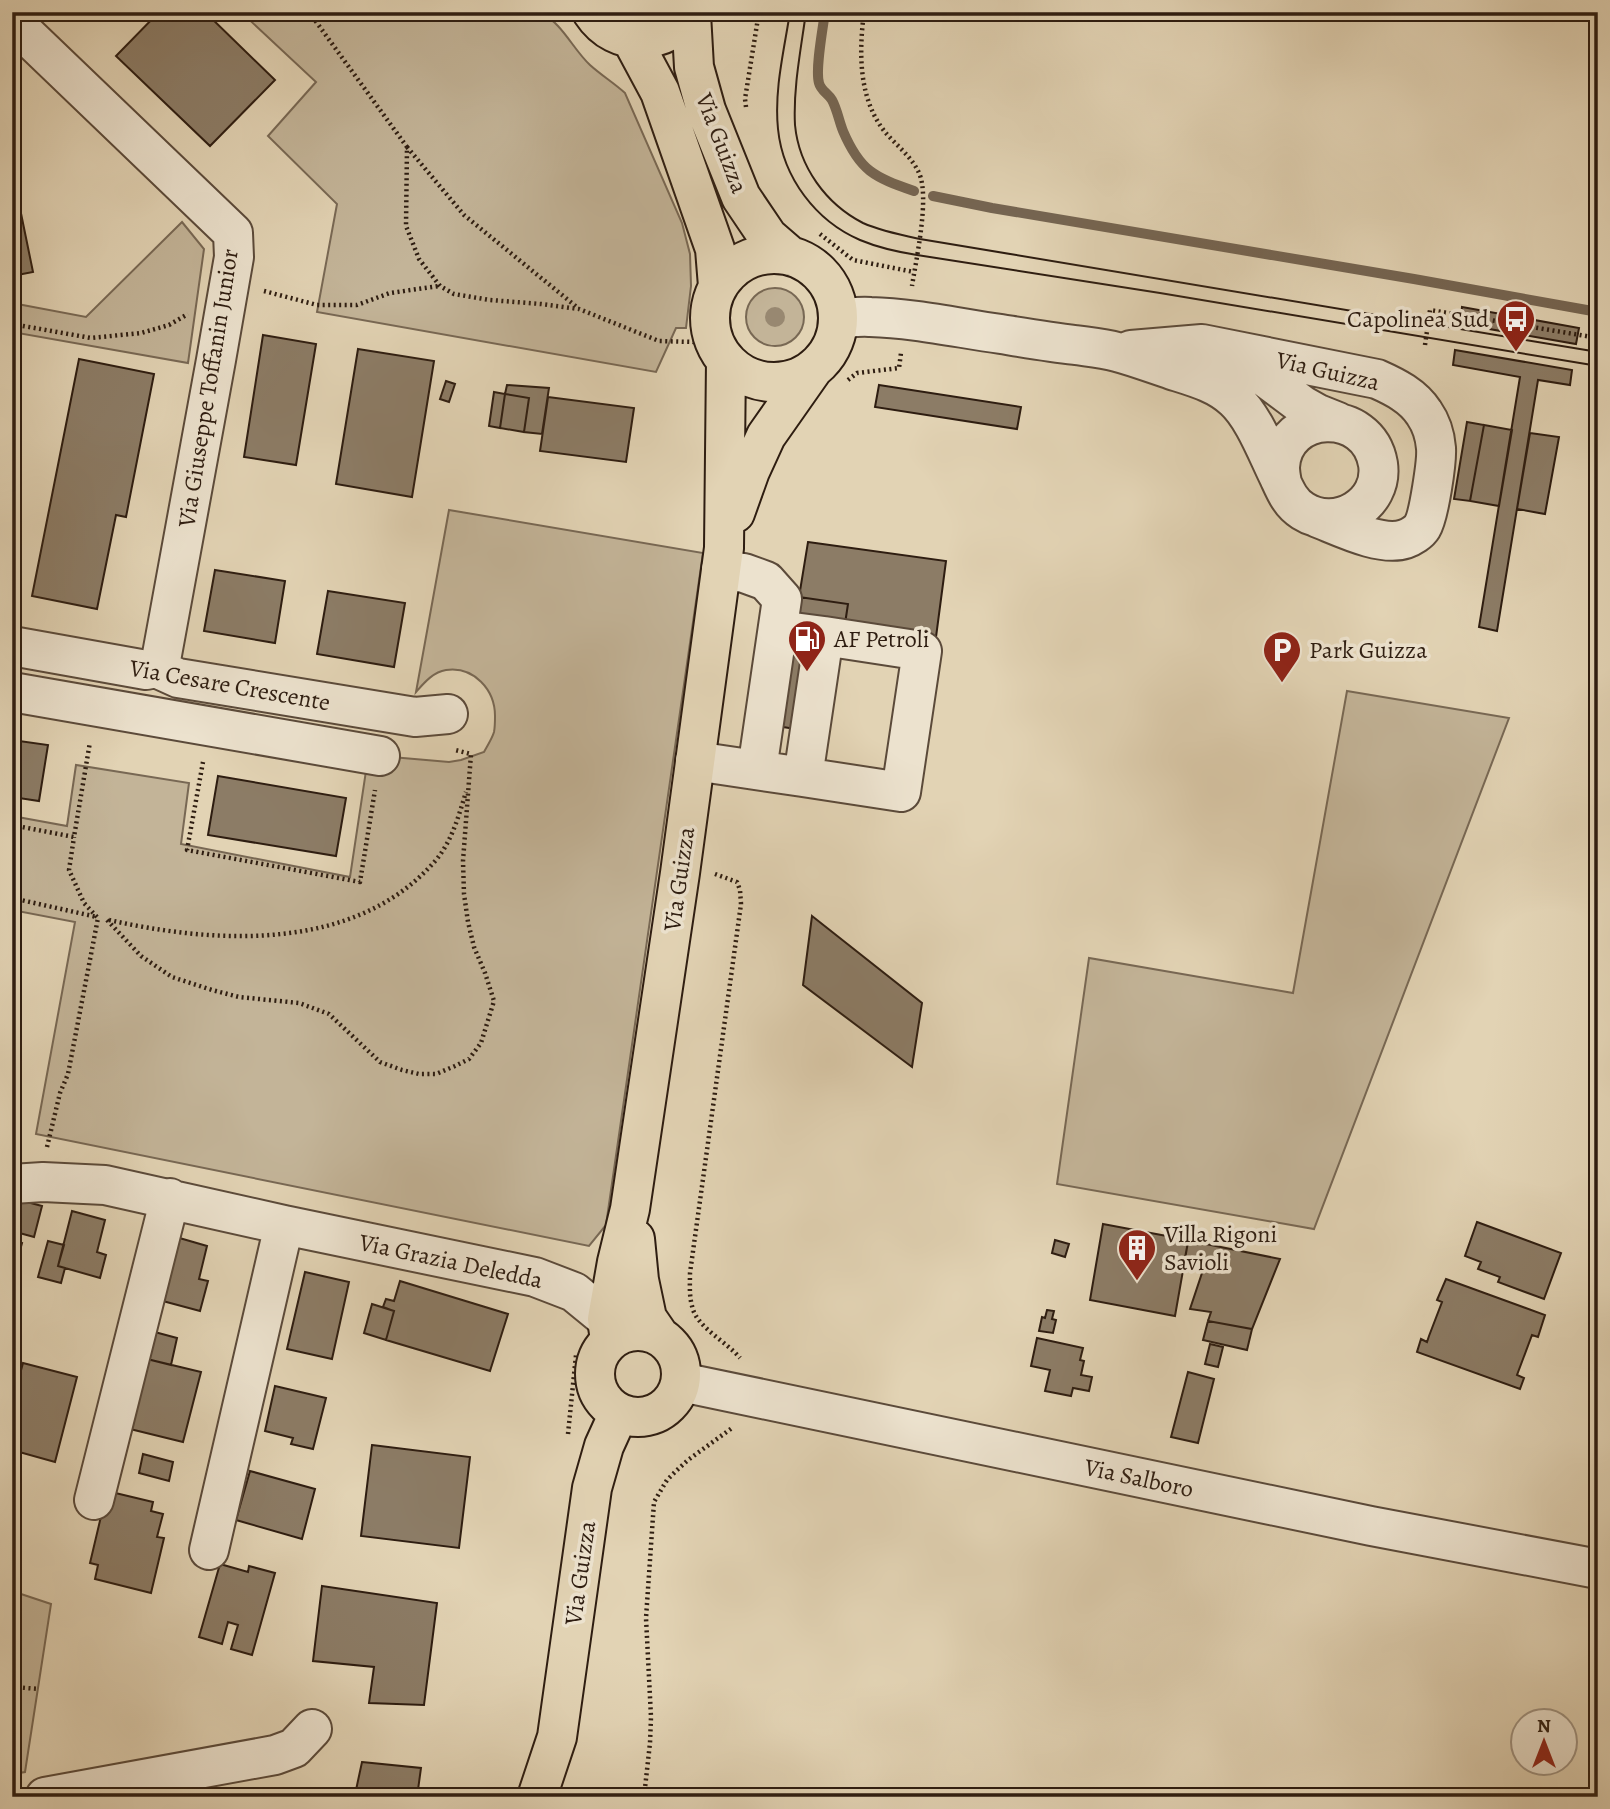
<svg xmlns="http://www.w3.org/2000/svg" width="1610" height="1809" font-family="Alegreya,serif">
<style>
.green{fill:#c3b498;stroke:#786854;stroke-width:2}
.lines{fill:none;stroke-linecap:round;stroke-linejoin:round}
.stream{stroke:#756552;stroke-width:10}
.building{fill:#8c7c66;stroke:#2e1d11;stroke-width:2}
.minor-casing{stroke:#5b4a3a;stroke-width:42}
.major-casing{stroke:#2e1d11;stroke-width:42}
.path{stroke:#2e1d11;stroke-width:4.5;stroke-dasharray:2 3.5;stroke-linecap:butt}
.minor{stroke:#ece2ce;stroke-width:38}
.major{stroke:#e2d3b4;stroke-width:38}
.tram{stroke:#2e1d11;stroke-width:2}
.tree{fill:#988871}
.labels{text-anchor:middle;stroke-width:7;stroke-linejoin:round;paint-order:stroke}
.street-label{font-size:24px;fill:#2e1d11;stroke:#ece2ce}
.poi-label{font-size:24px;fill:#2e1d11;stroke:#ece2ce;text-anchor:start}
</style>
<rect width="100%" height="100%" fill="#e2d3b4"/>
<filter id="stains"><feTurbulence type="fractalNoise" baseFrequency=".00286" numOctaves="4"/><feColorMatrix values="0 0 0 0 .2 0 0 0 0 .09 0 0 0 0 .02 0 0 0 .5 -.17"/></filter>
<radialGradient id="worn" r=".72"><stop offset=".6" stop-color="#630" stop-opacity="0"/><stop offset="1" stop-color="#630" stop-opacity=".3"/></radialGradient>
<path class="green" d="M241 12H540C563 24 572 48 590 65 601 75 614 83 625 93L682 223 690 254 691 286 686 328H676L656 372 317 312 337 204 268 136 316 82Z
M182 222 204 249 188 363 12 332V303L86 317Z
M746 317a29 29 0 1 1 58 0a29 29 0 1 1-58 0Z
M449 510 703 553 606 1225 589 1246 36 1134 75 922 12 910V816L67 826 76 765 189 783 181 844 350 877 369 751 380 756 449 762 461 760 484 752C487 746 492 739 494 732 495 727 495 721 495 716 495 690 474 666 446 670 433 672 424 683 416 692Z
M1347 691 1509 718 1314 1229 1057 1184 1089 958 1293 993Z
M12 1591 51 1604 25 1772 12 1774Z"/>
<g class="lines">
<path class="stream" d="M825 12C823 27 815 70 819 83 821 91 828 93 832 100 837 109 839 121 843 131 860 171 874 177 914 191
M933 196 992 208 1414 279 1598 312"/>
</g>
<path class="building" d="M159 12H205L275 80 210 146 116 56Z
M12 181 15 184 33 272 12 276Z
M1462 307 1579 328 1576 344 1460 324Z
M263 335 316 344 296 465 244 457Z
M358 349 434 361 412 497 336 484Z
M12 350 19 351 12 385Z
M1455 350 1572 370 1570 385 1538 380 1497 631 1479 627 1520 377 1453 365Z
M79 359 154 374 126 517 116 515 97 609 32 596Z
M446 381 455 384 449 402 440 399Z
M507 385 549 388 542 434 524 432 529 398 505 394Z
M879 385 1021 407 1017 429 875 407Z
M494 392 505 394 500 428 489 426Z
M505 394 529 398 524 432 500 428Z
M548 397 634 408 626 462 540 451Z
M1467 422 1484 425 1470 501 1454 499Z
M1484 425 1512 430 1499 506 1470 501Z
M1530 433 1559 437 1545 514 1517 509Z
M808 542 946 561 936 637 845 624 848 604 799 597Z
M215 570 285 581 275 643 204 631Z
M328 591 405 603 394 667 317 654Z
M799 597 848 604 828 734 750 722Z
M12 740 48 745 39 801 12 797Z
M218 776 346 798 336 856 208 835Z
M812 916 922 1003 912 1067 803 985Z
M12 1198 42 1206 34 1237 12 1231Z
M72 1211 105 1220 97 1252 106 1255 100 1278 58 1266Z
M1477 1222 1561 1253 1544 1299 1498 1282 1500 1277 1478 1269 1481 1262 1465 1256Z
M1103 1224 1172 1237 1188 1242 1175 1316 1090 1300Z
M1175 1226 1194 1230 1191 1241 1280 1259 1252 1329 1208 1321 1211 1312 1190 1309 1204 1267 1184 1263 1188 1242 1172 1237Z
M176 1237 207 1246 199 1279 208 1281 200 1311 159 1300Z
M1055 1240 1069 1244 1065 1257 1052 1253Z
M12 1241 22 1243 12 1280Z
M48 1241 64 1245 58 1266 65 1268 61 1283 38 1277Z
M305 1272 349 1282 332 1359 287 1349Z
M1446 1279 1545 1315 1538 1337 1532 1335 1517 1375 1524 1378 1520 1389 1417 1352 1421 1339 1427 1342 1429 1336 1442 1302 1437 1300Z
M400 1281 508 1314 490 1371 386 1340 394 1311 383 1307 386 1299 394 1301Z
M372 1304 394 1311 386 1340 364 1333Z
M1047 1310 1054 1311 1052 1319 1056 1320 1053 1333 1039 1331 1042 1317 1045 1318Z
M1208 1321 1252 1329 1247 1350 1203 1340Z
M151 1331 177 1338 171 1365 143 1358Z
M1037 1338 1083 1348 1080 1360 1084 1361 1081 1375 1092 1377 1089 1391 1073 1388 1071 1396 1045 1391 1050 1370 1031 1366Z
M1210 1344 1223 1347 1218 1367 1205 1364Z
M147 1359 201 1372 183 1442 130 1429Z
M23 1363 77 1377 55 1462 12 1450V1403Z
M1188 1372 1214 1379 1198 1443 1171 1437Z
M275 1386 326 1398 313 1449 291 1444 293 1438 265 1431Z
M372 1445 470 1457 459 1548 361 1536Z
M143 1454 173 1462 169 1481 139 1473Z
M250 1471 315 1489 302 1539 236 1520Z
M107 1491 153 1502 151 1511 163 1514 157 1537 164 1538 151 1593 95 1579 98 1565 90 1563Z
M220 1564 248 1572 249 1566 275 1573 252 1655 231 1649 238 1625 228 1622 222 1644 199 1637Z
M322 1586 437 1603 424 1705 369 1703 374 1667 313 1661Z
M362 1762 421 1768 417 1797H336L356 1790Z"/>
<g class="lines">
<defs>
<path id="minor" d="M12 21 233 233 234 257 216 360 161 660 156 668
M838 319C849 318 859 316 870 317 914 318 958 328 1001 334 1026 338 1050 342 1075 345 1089 347 1103 348 1117 352 1136 357 1154 364 1172 370 1194 377 1217 383 1234 399 1254 417 1267 453 1279 477 1285 490 1290 503 1303 511 1336 532 1384 505 1378 464 1368 406 1283 410 1280 467 1280 472 1281 478 1282 483
M1131 350 1202 344 1377 379C1395 387 1413 396 1424 413 1431 423 1435 436 1436 448 1437 461 1429 516 1422 527 1419 532 1411 537 1405 539 1381 547 1341 527 1318 518
M1235 355 1302 405 1318 414 1338 422
M721 570 744 573 766 581 782 599 757 770
M12 646 146 670 156 668 178 678 415 717 448 714
M12 692 380 756
M695 761 803 777 824 636 778 630
M803 777 901 792 922 651 824 636
M12 1184 43 1182 105 1185 284 1225 535 1277 574 1292 607 1319
M681 1382 1371 1526 1598 1569
M94 1500 170 1198
M209 1550 284 1225
M45 1797 275 1755 294 1748 312 1729"/>
<path id="major" d="M592 12C617 50 666 45 692 12
M691 14 694 67 706 110 741 197 768 237 790 256
M631 38 660 92 715 249 718 286
M710 318a64 64 0 1 1 128 0a64 64 0 1 1-128 0Z
M735 513 750 471 766 436 813 369
M635 1239 639 1280 647 1318 660 1337
M595 1374a43 43 0 1 1 86 0a43 43 0 1 1-86 0Z
M610 1340 607 1319 617 1262 630 1209 680 873 724 548 726 361
M537 1797 557 1737 592 1488 604 1446 619 1413"/>
</defs>
<use href="#minor" class="minor-casing"/>
<use href="#major" class="major-casing"/>
<path class="path" d="M309 12 407 147 406 226 419 259 440 286 454 294 490 300 541 304 579 309 659 341 694 342 695 344
M864 12C859 52 858 98 885 132 896 145 912 157 919 173 930 197 916 260 912 286
M746 107 745 99 759 12
M407 147 464 215 578 308
M820 234 853 260 914 272
M264 291 317 305H357L390 293 439 286
M12 324 91 338 141 333 169 325 188 314
M1425 345 1430 310 1598 338
M848 380 857 373 899 368 901 353
M203 762 187 850 360 882 375 790
M12 825 74 837 90 742
M715 874 737 882 740 890 741 904 690 1273C690 1284 689 1295 692 1306 696 1327 726 1341 740 1358
M12 898 97 917
M107 920 141 956 172 977 212 990 239 997 299 1003 329 1014 380 1062 402 1070 419 1074H436L455 1066 469 1059 481 1043 494 1001 485 973 474 947 468 922 464 894 463 861 471 754 455 750
M109 920C216 944 356 953 436 860 452 841 459 815 466 792
M47 1147 60 1093 68 1074 98 918 84 903 69 870 74 837
M568 1434 576 1355
M12 1698H14V1687L39 1689
M644 1797 650 1743 651 1717 646 1618 654 1502 667 1480 676 1471 688 1460 732 1428"/>
<use href="#minor" class="minor"/>
<use href="#major" class="major"/>
<path class="tram" d="M790 12C784 51 774 90 778 129 783 178 816 221 860 240 879 248 898 252 917 255L1160 293 1598 366
M806 12C801 49 793 88 795 125 799 167 826 204 863 223 881 231 901 235 920 239L1598 352"/>
</g>
<circle class="tree" cx="775" cy="317" r="10"/>
<defs>
<symbol id="bus-pin" viewBox="-11 -11 22 30"><path d="M0 17L-7.5 6A9.5 9.5 0 1 1 7.5 6Z" fill="#8f2418" stroke="#ece2ce"/><path d="M-5-6H5V4H4V6H2V4H-2V6H-4V4H-5ZM-3.5-4V0h7V-4ZM-3.5 1.2v1.5H-2V1.2ZM2 1.2v1.5H3.5V1.2Z" fill="#fff"/></symbol>
<symbol id="fuel-pin" viewBox="-11 -11 22 30"><path d="M0 17L-7.5 6A9.5 9.5 0 1 1 7.5 6Z" fill="#8f2418" stroke="#ece2ce"/><path d="M-5.5-6h7V0h2V4h1.3V-2.5L3-4.5l.8-.8L6-3V5H2.5V1h-1V6h-7ZM-4.2-4.7v3.2H.2V-4.7Z" fill="#fff"/></symbol>
<symbol id="parking-pin" viewBox="-11 -11 22 30"><path d="M0 17L-7.5 6A9.5 9.5 0 1 1 7.5 6Z" fill="#8f2418" stroke="#ece2ce"/><path d="M-3.5-5.5H1a3.5 3.5 0 0 1 0 7H-1V5.5H-3.5ZM-1-3.4V-.6H.8a1.4 1.4 0 0 0 0-2.8Z" fill="#fff"/></symbol>
<symbol id="building-pin" viewBox="-11 -11 22 30"><path d="M0 17L-7.5 6A9.5 9.5 0 1 1 7.5 6Z" fill="#8f2418" stroke="#ece2ce"/><path d="M-4-6H4V6H1V3H-1V6H-4ZM-2.5-4.3h1.7v1.8h-1.7ZM.8-4.3h1.7v1.8H.8ZM-2.5-1h1.7V.8h-1.7ZM.8-1h1.7V.8H.8Z" fill="#fff"/></symbol>
</defs>
<g fill-rule="evenodd">
<use href="#bus-pin" x="1494" y="297" width="44" height="60"/>
<use href="#fuel-pin" x="785" y="617" width="44" height="60"/>
<use href="#parking-pin" x="1260" y="628" width="44" height="60"/>
<use href="#building-pin" x="1115" y="1226" width="44" height="60"/>
</g>
<g class="labels">
<g class="street-label">
<text transform="translate(722 143) rotate(69)" y="8">Via Guizza</text>
<text transform="translate(1328 371) rotate(13)" y="8">Via Guizza</text>
<text transform="translate(208 388) rotate(-81)" y="8">Via Giuseppe Toffanin Junior</text>
<text transform="translate(230 685) rotate(10)" y="8">Via Cesare Crescente</text>
<text transform="translate(679 879) rotate(-82)" y="8">Via Guizza</text>
<text transform="translate(451 1261) rotate(12)" y="8">Via Grazia Deledda</text>
<text transform="translate(1139 1478) rotate(12)" y="8">Via Salboro</text>
<text transform="translate(580 1573) rotate(-82)" y="8">Via Guizza</text>
</g>
<g class="poi-label">
<text x="1489" y="327" text-anchor="end">Capolinea Sud</text>
<text x="834" y="647">AF Petroli</text>
<text x="1309" y="658">Park Guizza</text>
<text x="1164" y="1242">Villa Rigoni<tspan x="1164" dy="28">Savioli</tspan></text>
</g>
</g>
<rect width="1610" height="1809" fill="none" stroke="#e2d3b4" stroke-width="42"/>
<rect x="14" y="14" width="1582" height="1781" fill="none" stroke="#2e1d11" stroke-width="3.5"/>
<rect x="21" y="21" width="1568" height="1767" fill="none" stroke="#2e1d11" stroke-width="2"/>
<g transform="translate(1544 1742)"><circle r="33" fill="#ece2ce" stroke="#a09382" stroke-width="2"/>
<path d="M0-5L12 26L0 18L-12 26Z" fill="#8f2418"/>
<text y="-10" font-size="19" font-weight="bold" text-anchor="middle" fill="#2e1d11">N</text>
</g>
<rect width="100%" height="100%" filter="url(#stains)"/>
<rect width="100%" height="100%" fill="url(#worn)"/>
</svg>
